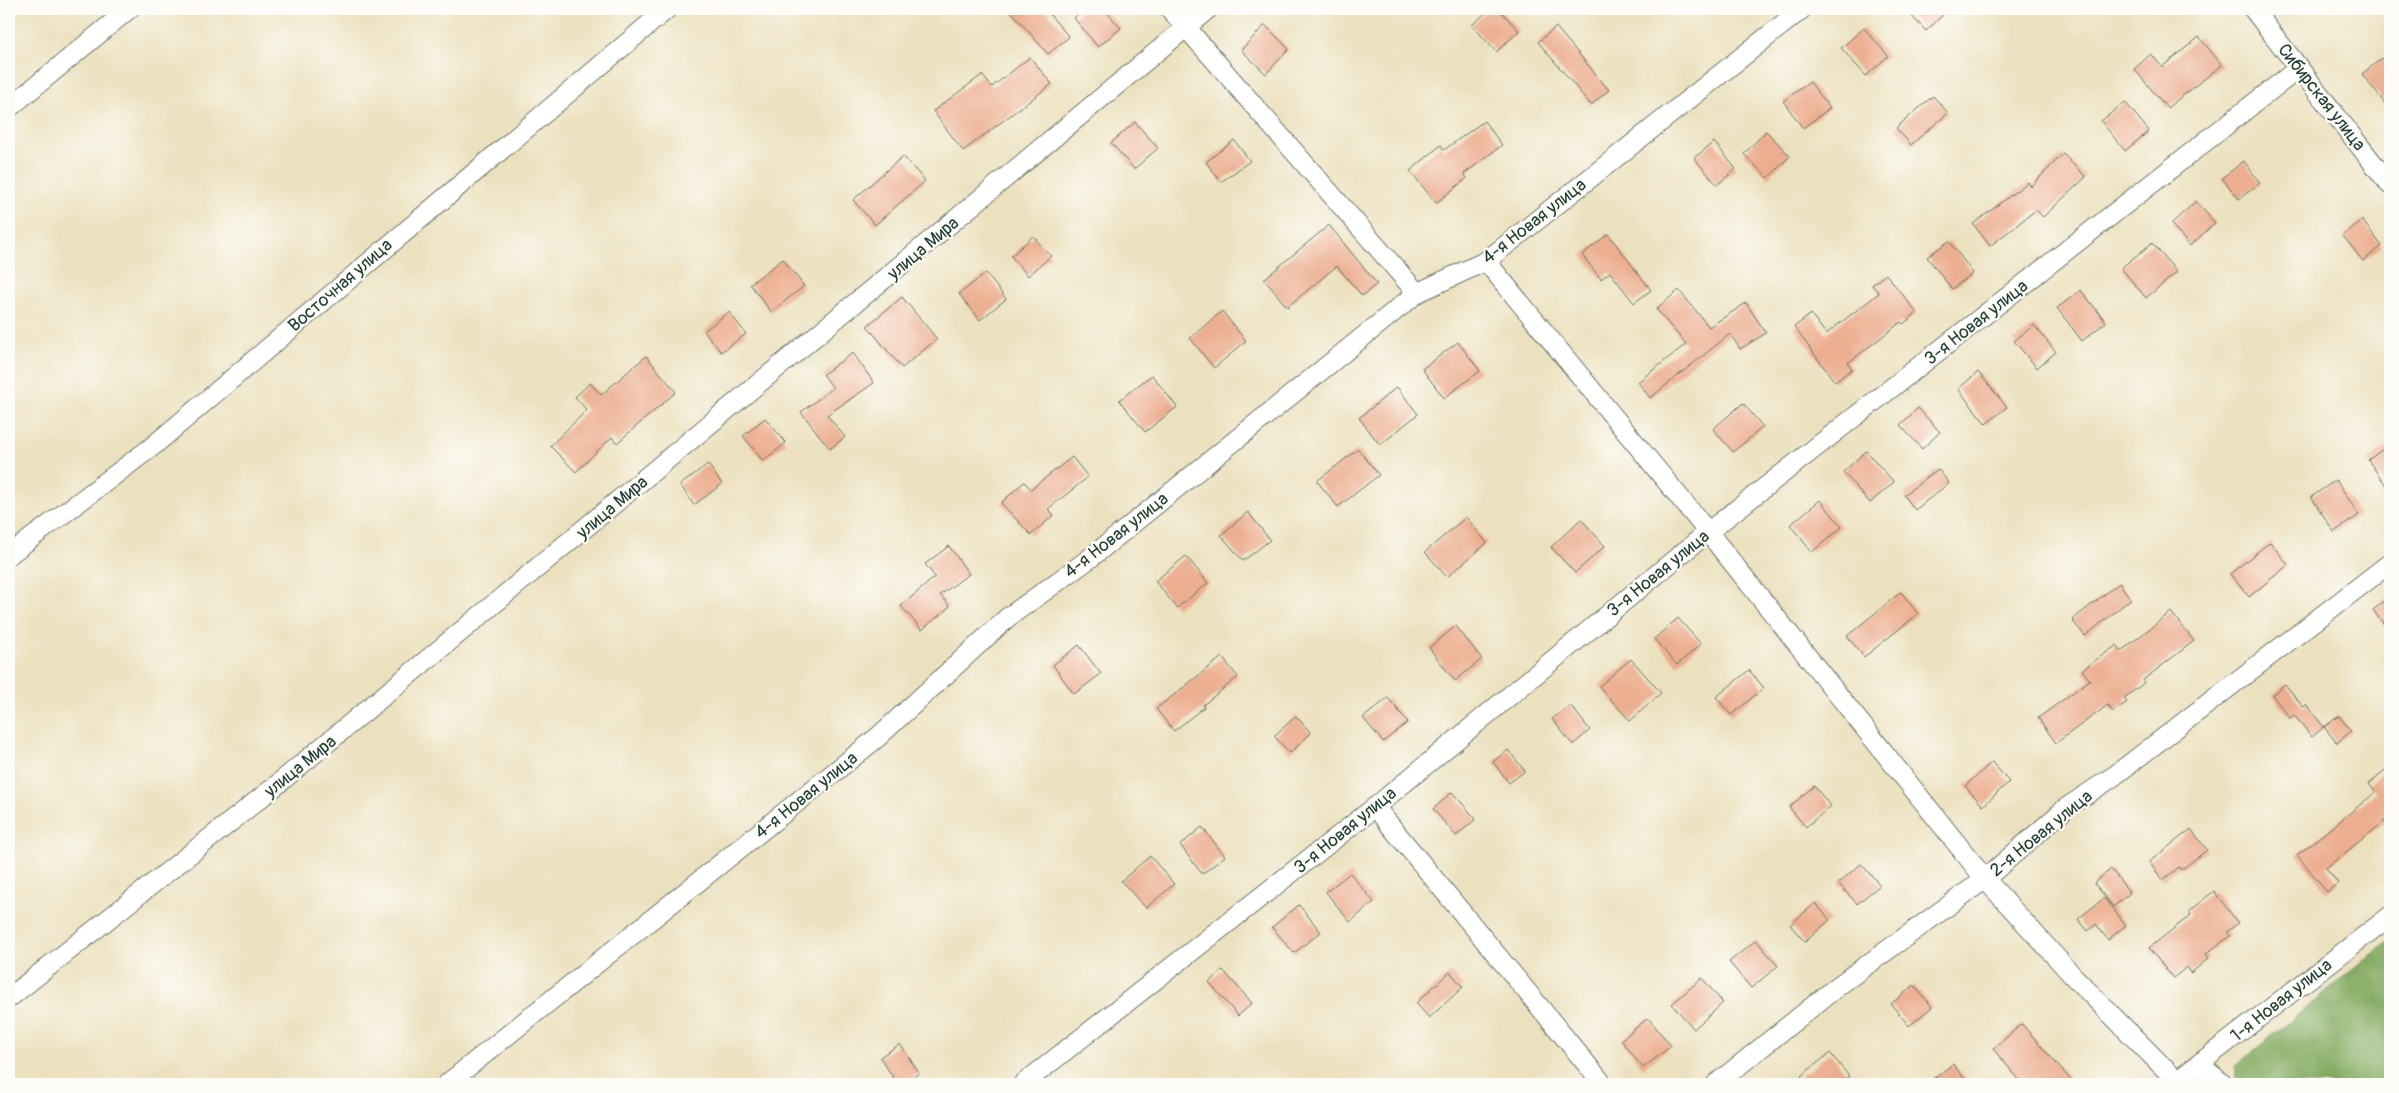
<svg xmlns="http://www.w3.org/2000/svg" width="2399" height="1093" font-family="Pangolin,sans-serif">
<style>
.forest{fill:#84ac62;stroke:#52744b}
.building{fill:#ecae90}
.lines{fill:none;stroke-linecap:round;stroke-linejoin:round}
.minor-casing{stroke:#677665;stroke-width:21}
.minor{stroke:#fff;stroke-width:19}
.labels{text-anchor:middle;stroke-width:4.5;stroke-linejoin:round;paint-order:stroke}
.street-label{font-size:18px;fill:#1f3d34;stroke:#fdfcf7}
</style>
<rect width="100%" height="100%" fill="#fdfcf7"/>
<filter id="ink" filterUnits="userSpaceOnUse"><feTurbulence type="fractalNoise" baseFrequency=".02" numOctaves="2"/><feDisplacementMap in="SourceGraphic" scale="10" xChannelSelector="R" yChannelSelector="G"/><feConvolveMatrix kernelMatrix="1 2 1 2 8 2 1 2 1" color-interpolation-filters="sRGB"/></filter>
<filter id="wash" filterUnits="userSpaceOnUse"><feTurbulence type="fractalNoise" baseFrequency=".0096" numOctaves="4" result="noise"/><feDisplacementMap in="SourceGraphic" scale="20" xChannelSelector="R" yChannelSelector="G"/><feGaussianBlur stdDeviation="1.12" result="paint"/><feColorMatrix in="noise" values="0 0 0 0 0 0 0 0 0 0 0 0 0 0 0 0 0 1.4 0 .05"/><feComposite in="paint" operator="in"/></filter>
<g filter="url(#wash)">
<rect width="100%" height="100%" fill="#ece1bf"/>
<path class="forest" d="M2390 939V1084H2241L2237 1082 2234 1067Z"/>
<g id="blocks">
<path class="building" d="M1009 9H1045L1069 37 1048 54Z
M1084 9H1104L1121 28 1098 47 1074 18Z
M1490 9H1499L1519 31 1496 52 1472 25Z
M1905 9H1949L1926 31Z
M1265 25 1289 49 1266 74 1241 50Z
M1556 27 1609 90 1591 105 1538 42Z
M1864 28 1888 56 1866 76 1841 48Z
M2199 37 2222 65 2167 108 2134 69 2151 54 2162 67Z
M1030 57 1052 84 963 151 933 111 982 75 992 87Z
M2382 58 2390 68V110L2362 74Z
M1810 82 1830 108 1803 128 1783 101Z
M1933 96 1948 113 1911 145 1896 128Z
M2125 102 2149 131 2125 151 2101 121Z
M1484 121 1502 145 1464 174 1467 178 1436 203 1410 171 1441 145 1444 150Z
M1135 122 1158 148 1134 169 1111 143Z
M1766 131 1790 156 1768 178 1744 154Z
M1234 140 1250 161 1221 182 1206 162Z
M1714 142 1736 169 1717 185 1694 158Z
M2063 154 2086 177 2043 217 2036 210 1990 246 1973 224 2028 182 2031 186Z
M903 156 925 181 875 225 853 200Z
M2244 161 2260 183 2239 199 2222 178Z
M2196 201 2215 223 2190 246 2171 224Z
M2362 220 2382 246 2363 261 2343 236Z
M1329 225 1377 284 1362 296 1337 266 1287 307 1264 279Z
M1608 234 1651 290 1634 303 1610 272 1601 279 1582 255Z
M1033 236 1051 256 1028 276 1011 256Z
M1949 241 1973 273 1952 289 1927 257Z
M2152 243 2177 272 2146 298 2121 268Z
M783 259 804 286 771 312 750 284Z
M986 273 1006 299 980 320 959 294Z
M1886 274 1917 313 1903 324 1901 322 1848 363 1852 369 1835 382 1794 327 1811 314 1826 334 1879 293 1872 285Z
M1679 290 1709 327 1746 303 1766 333 1740 349 1730 334 1650 398 1638 382 1686 344 1656 309Z
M2081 290 2106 322 2082 341 2057 308Z
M902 297 937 339 902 368 867 326Z
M1222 311 1246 341 1214 368 1190 338Z
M729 312 746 334 721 352 704 331Z
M2034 325 2056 352 2037 368 2014 341Z
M1458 342 1480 371 1444 398 1422 369Z
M853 353 874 383 827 415 845 437 830 449 801 412 833 388 823 374Z
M646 356 676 392 617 443 612 437 576 472 550 446 587 410 575 397 590 383 601 395Z
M1978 372 2007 407 1986 424 1958 389Z
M1152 375 1177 407 1145 432 1119 400Z
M1397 387 1418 414 1380 445 1359 418Z
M1743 403 1763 427 1733 452 1713 429Z
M1918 408 1940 432 1922 449 1900 425Z
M765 418 786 443 763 461 743 436Z
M2390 444V491L2368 460Z
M1358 449 1379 475 1338 507 1317 481Z
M1866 451 1894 482 1870 503 1843 472Z
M1072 457 1088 477 1048 509 1054 515 1031 535 1001 503 1024 482 1031 489Z
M708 464 722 484 694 505 680 485Z
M1938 469 1949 483 1915 510 1904 495Z
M2336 480 2359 515 2334 532 2311 497Z
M1820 500 1842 527 1812 552 1790 525Z
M1248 512 1270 540 1243 561 1221 535Z
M1466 517 1487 543 1447 577 1425 552Z
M1581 519 1605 546 1575 573 1551 547Z
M2270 542 2288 565 2249 597 2230 574Z
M949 546 969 574 940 595 950 606 922 630 901 606 935 577 925 564Z
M1186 556 1208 583 1177 608 1155 581Z
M2119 583 2131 599 2085 636 2072 620Z
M1901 592 1918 614 1864 657 1847 636Z
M2390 596V632L2373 610Z
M2171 612 2194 641 2143 680 2144 683 2124 698 2127 702 2113 712 2108 705 2056 743 2038 718 2090 680 2082 670 2117 645 2121 651Z
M1678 618 1701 644 1677 665 1654 639Z
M1456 626 1482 659 1455 681 1429 648Z
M1079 645 1101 674 1074 694 1053 665Z
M1222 657 1238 677 1203 705 1204 707 1174 731 1156 709Z
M1631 659 1661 693 1630 721 1599 686Z
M1749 670 1764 688 1731 715 1716 697Z
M2285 684 2303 707 2306 705 2324 727 2312 737 2294 715 2290 718 2272 695Z
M1388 698 1408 722 1383 742 1363 718Z
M1570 705 1590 730 1573 745 1552 719Z
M1296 716 1311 733 1290 753 1274 736Z
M2339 716 2351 731 2337 743 2324 727Z
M1508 750 1525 771 1509 783 1493 762Z
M1992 762 2009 782 1983 806 1965 786Z
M2390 767V817L2326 868 2338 883 2327 892 2297 855 2376 792 2369 784Z
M1814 786 1831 806 1806 827 1789 807Z
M1452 792 1476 819 1456 836 1433 809Z
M1202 827 1225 856 1202 874 1180 845Z
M2191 829 2207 850 2181 870 2179 867 2163 880 2149 862Z
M1150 856 1174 884 1146 908 1121 881Z
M1861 864 1880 885 1857 904 1838 883Z
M2111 869 2130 893 2113 907 2094 883Z
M1350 873 1374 902 1350 922 1326 892Z
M2214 891 2238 923 2227 932 2230 936 2206 954 2209 958 2191 973 2187 967 2173 978 2149 948 2191 915 2189 911Z
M2104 898 2126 925 2108 940 2096 924 2088 931 2078 919Z
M1815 903 1830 920 1805 942 1790 925Z
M1299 905 1321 932 1294 953 1272 927Z
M1756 940 1778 966 1751 988 1729 962Z
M1223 970 1252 1003 1238 1016 1209 982Z
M1450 972 1463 987 1429 1018 1416 1003Z
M1702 978 1723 1003 1694 1029 1672 1004Z
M1914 985 1932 1007 1909 1026 1891 1004Z
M1648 1018 1671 1046 1643 1068 1621 1040Z
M2022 1024 2074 1084H2023L1993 1049Z
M900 1044 919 1073 902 1084H897L880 1057Z
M1830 1053 1849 1076 1839 1084H1808L1801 1076Z
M1953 1064 1969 1084H1926Z"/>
</g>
</g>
<g filter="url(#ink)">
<use href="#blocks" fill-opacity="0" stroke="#677665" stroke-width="1"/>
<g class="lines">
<defs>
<path id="minor" d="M1170 9 1417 293
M2253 9 2390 185
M9 108 129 9
M1486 261 1708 532 1985 879 2074 977 2177 1081
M9 555 153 446 667 9
M1375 807 1603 1084
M9 998 273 788 1208 9
M2199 1064 2223 1084
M447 1084 878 737 1007 618 1089 559 1417 293 1486 261 1802 9
M1023 1084 1375 807 1708 532 2299 68
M1716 1084 1838 986 1985 879 2066 808 2114 776 2390 563
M2173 1084 2390 916"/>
</defs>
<use href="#minor" class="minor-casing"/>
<use href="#minor" class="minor"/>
</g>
</g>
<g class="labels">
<g class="street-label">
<text transform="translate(2322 97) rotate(52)" y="6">Сибирская улица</text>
<text transform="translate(1534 221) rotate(-38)" y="6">4-я Новая улица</text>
<text transform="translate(923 248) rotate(-40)" y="6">улица Мира</text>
<text transform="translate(340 285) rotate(-41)" y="6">Восточная улица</text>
<text transform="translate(1976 322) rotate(-38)" y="6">3-я Новая улица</text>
<text transform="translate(612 507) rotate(-40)" y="6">улица Мира</text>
<text transform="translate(1116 535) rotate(-38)" y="6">4-я Новая улица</text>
<text transform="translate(1658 573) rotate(-39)" y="6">3-я Новая улица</text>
<text transform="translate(300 766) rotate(-39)" y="6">улица Мира</text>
<text transform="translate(806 795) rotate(-39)" y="6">4-я Новая улица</text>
<text transform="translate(1345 830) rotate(-39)" y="6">3-я Новая улица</text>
<text transform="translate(2041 833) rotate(-39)" y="6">2-я Новая улица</text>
<text transform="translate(2281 1000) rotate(-38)" y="6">1-я Новая улица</text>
</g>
</g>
<rect width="2399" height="1093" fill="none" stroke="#fdfcf7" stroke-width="30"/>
</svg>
